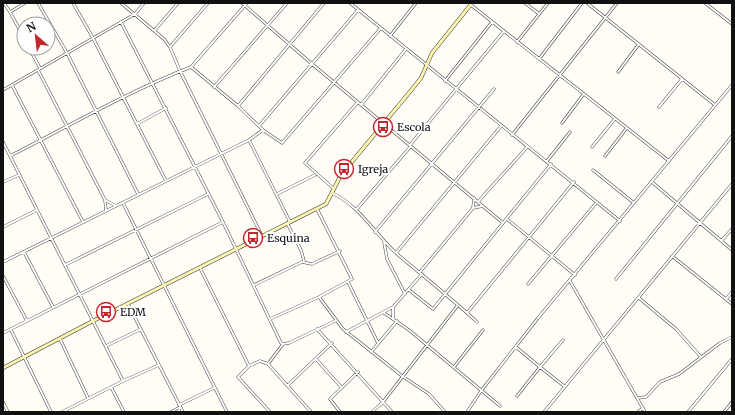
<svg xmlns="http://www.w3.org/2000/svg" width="735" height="415" font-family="Merriweather,serif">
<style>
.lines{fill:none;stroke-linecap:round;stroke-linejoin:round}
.street-casing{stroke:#444;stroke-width:3}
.secondary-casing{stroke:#333;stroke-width:4}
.street{stroke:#fff;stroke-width:2}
.secondary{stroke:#fff6b0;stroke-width:3}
.labels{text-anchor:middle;stroke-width:4;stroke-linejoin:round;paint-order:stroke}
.poi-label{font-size:11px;fill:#111;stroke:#fff;text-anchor:start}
</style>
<rect width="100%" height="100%" fill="#fffdf5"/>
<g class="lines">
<defs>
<path id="street" d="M4 3 10 12 25 3
M38 3 67 53 138 194
M73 3 93 38 166 181
M121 3 164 39 170 47 180 71 262 236
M242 3 312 64 503 223
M350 3 620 221
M525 3 538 13
M587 3 715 105
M705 3 732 24
M471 5 669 161
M10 12 24 38
M121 22 223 222 281 343 283 344 289 343 335 321
M155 30 178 3
M390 36 416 3
M517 42 548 3
M170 47 208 3
M29 48 40 68
M539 59 582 3
M191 67 238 106 324 3
M38 70 105 200 106 211
M618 72 639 44
M445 81 492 22
M12 85 83 222
M214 87 287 3
M3 90 135 14 144 3
M361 105 406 49
M238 106 263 130
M659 107 682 79
M562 123 583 95
M137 124 166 108
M259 126 358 10
M512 135 617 3
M249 140 290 222
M3 142 123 381
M410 145 504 31
M592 147 614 120
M10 156C69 126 129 91 191 67L247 3
M605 156 626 129
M547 161 570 132
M593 170 634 203
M3 182 19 175
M652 182 732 250
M333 188 305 163 358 102
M332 193C360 206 374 233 396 253 423 276 451 298 477 322
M277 194 315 175
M105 200 116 206
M478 202C494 183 511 166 527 147
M123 203 227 412
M473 208 483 206
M356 210 411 146
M507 219 575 275
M287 223 301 250 304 261
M3 227 37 210
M375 232 494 89
M721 241 732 229
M384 242 387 259 405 294
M24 252 53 307
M396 253 501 126
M672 256 732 304
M3 262 249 140 263 130 282 143 380 29
M65 265 208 194
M200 268 249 366 238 377 270 412
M420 272 473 208 474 198
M3 276 27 321
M616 279 732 136
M570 281 645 412
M348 282 378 343
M528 284 597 202
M254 285 302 262 312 264 340 251
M409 290 433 309 551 164
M319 297 343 329 402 376 429 394 445 412
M639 298 676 329 701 357
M726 299 732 292
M128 304 183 412
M393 307V318
M384 313 409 330 500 406
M467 313 574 182
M270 319 319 297 352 279 317 209
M317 329 392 412
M11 330 51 412
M346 332 393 307 422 274
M3 333 223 222
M60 339 88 398
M106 346 141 329
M516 347 540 367 563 340
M372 351 397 321
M316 359 342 388
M268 364 283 344
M249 366 260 361 268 364 311 412
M454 367 483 330
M288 385 332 343
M111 387 124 412
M517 396 540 367 564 386
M637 398 646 397 660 382 679 374 720 343 732 337
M3 402 8 412
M179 405 214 388
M62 412 123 381 159 365
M171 412 180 407
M340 412 330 399 358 372
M372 412 383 402 458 305
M467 412 481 391 538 318 732 85
M544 412 732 184
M638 412 643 408
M688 412 732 359
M724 412 732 402"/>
<path id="secondary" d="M3 368 93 321 326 204 341 175 413 88 421 78 432 53 472 3"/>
</defs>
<use href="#street" class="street-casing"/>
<use href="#secondary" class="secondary-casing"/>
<use href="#street" class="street"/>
<use href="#secondary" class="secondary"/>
</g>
<defs>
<symbol id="bus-ring" viewBox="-11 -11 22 22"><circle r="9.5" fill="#fff" stroke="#c4262e" stroke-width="1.5"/><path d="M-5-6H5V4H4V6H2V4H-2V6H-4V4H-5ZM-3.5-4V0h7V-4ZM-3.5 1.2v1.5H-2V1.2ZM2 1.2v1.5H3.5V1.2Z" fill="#c4262e"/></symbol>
</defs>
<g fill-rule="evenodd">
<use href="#bus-ring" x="372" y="116" width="22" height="22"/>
<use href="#bus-ring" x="333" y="158" width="22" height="22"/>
<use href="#bus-ring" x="242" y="227" width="22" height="22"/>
<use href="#bus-ring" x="95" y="301" width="22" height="22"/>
</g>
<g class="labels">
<g class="poi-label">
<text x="397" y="131">Escola</text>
<text x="358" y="173">Igreja</text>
<text x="267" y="242">Esquina</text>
<text x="120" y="316">EDM</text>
</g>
</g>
<rect width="735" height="415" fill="none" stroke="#111111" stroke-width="8"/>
<g transform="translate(36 36) rotate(332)"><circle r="19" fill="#ffffff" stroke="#a0a0a0"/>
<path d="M0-3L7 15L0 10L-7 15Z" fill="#c4262e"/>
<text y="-6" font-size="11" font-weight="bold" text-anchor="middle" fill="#111111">N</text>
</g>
</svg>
